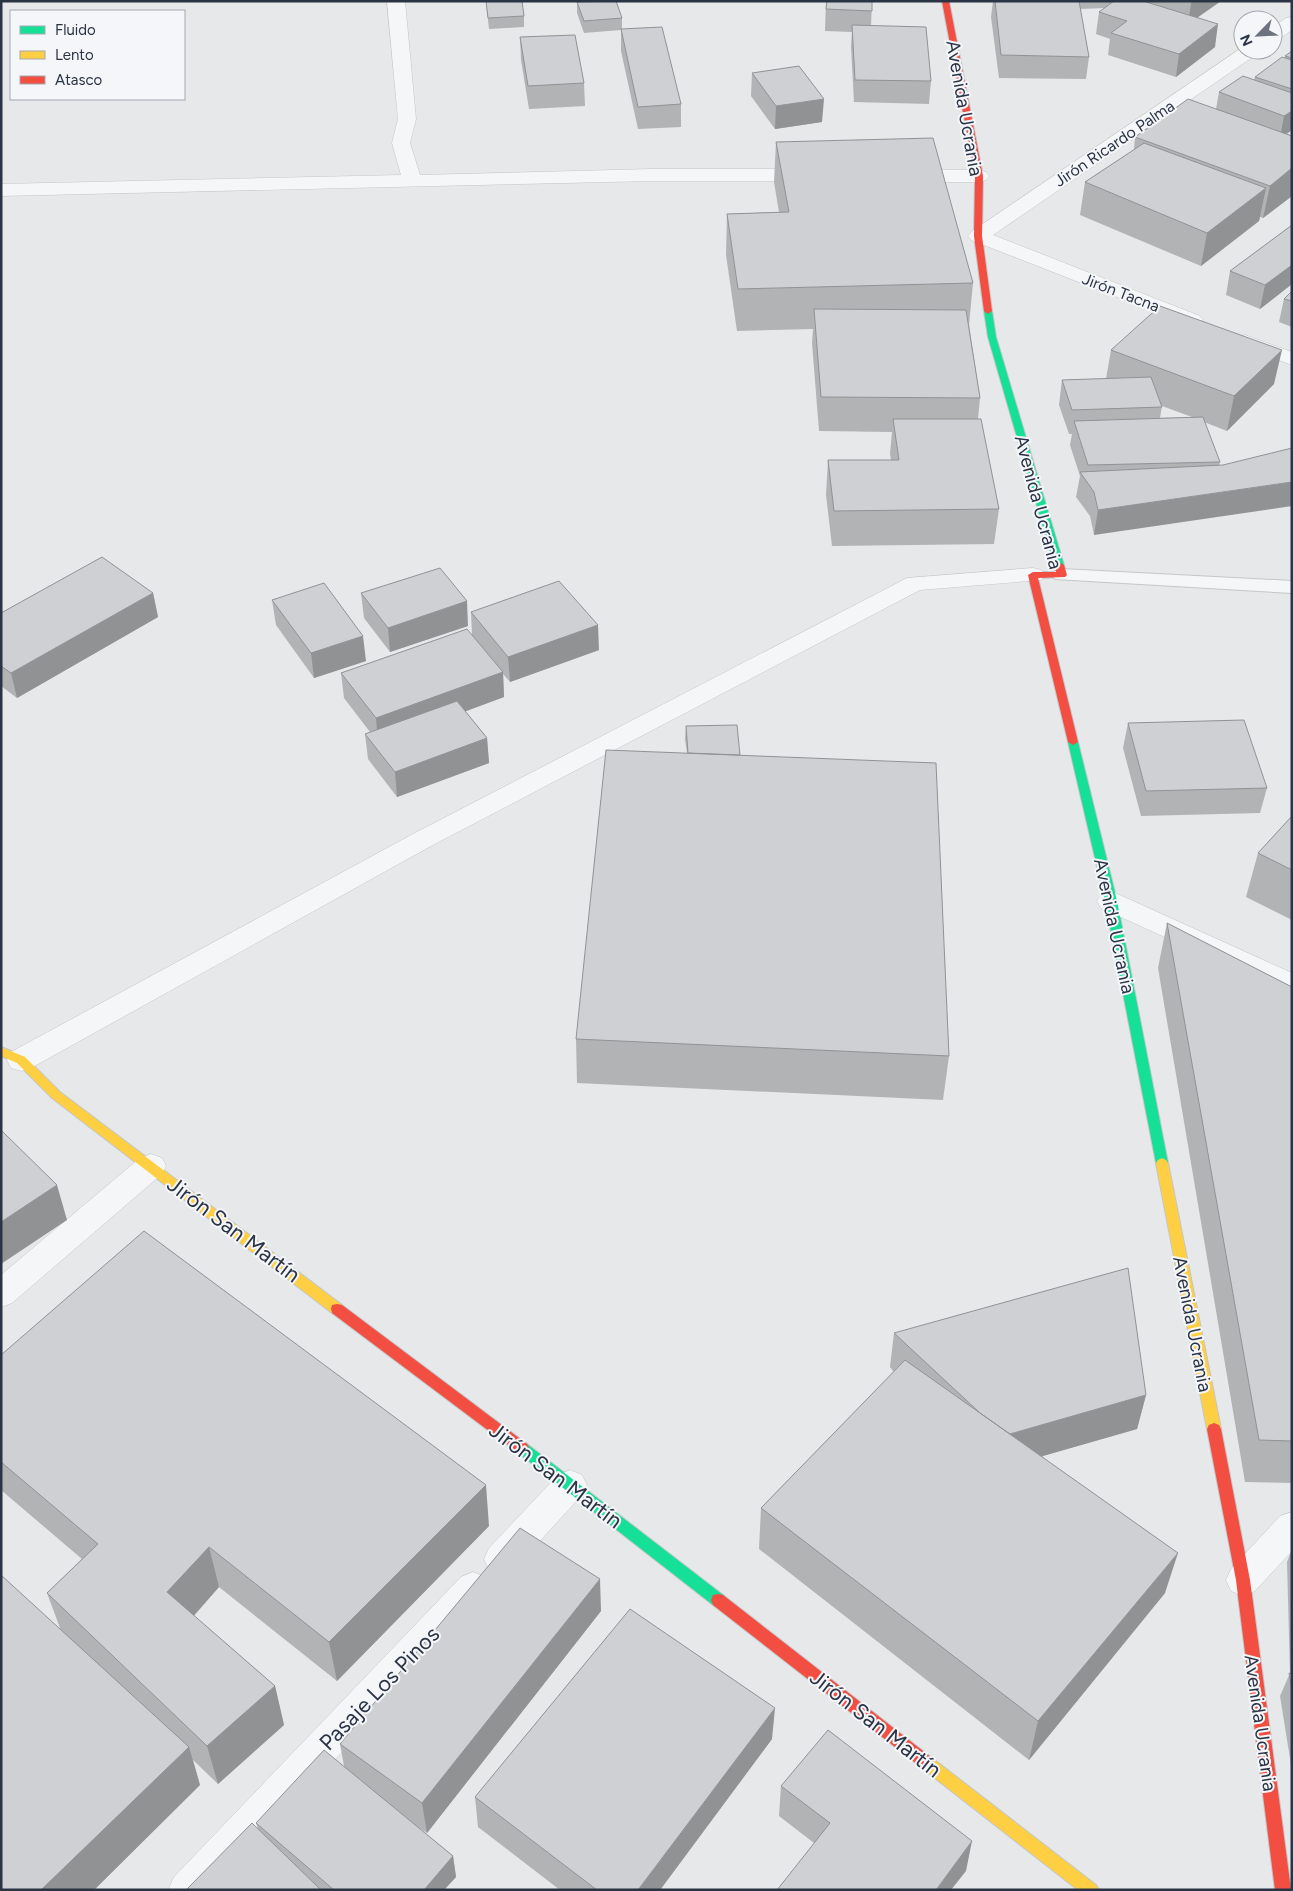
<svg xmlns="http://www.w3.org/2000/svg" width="1293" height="1891" font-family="Figtree,sans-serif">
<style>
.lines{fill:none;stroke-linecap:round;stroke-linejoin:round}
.lane-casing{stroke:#c4c6c8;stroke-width:2}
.street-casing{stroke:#c4c6c8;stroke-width:1}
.fast-casing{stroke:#c4c6c8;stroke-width:2}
.slow-casing{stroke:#c4c6c8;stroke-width:2}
.jam-casing{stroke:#c4c6c8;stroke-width:2}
.lane{fill:#f5f6f7;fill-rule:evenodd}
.street{fill:#f5f6f7;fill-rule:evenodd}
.fast{fill:#16e098;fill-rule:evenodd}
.slow{fill:#ffcf43;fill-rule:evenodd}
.jam{fill:#f24e42;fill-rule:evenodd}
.wall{fill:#b1b3b5;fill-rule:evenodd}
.shaded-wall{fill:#909294}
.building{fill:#ced0d3;stroke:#909294}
.labels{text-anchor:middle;stroke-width:4;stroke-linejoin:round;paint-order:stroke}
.far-street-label{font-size:16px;fill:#2b3445;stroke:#f4f6f9}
.street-label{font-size:19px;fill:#2b3445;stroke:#f4f6f9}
.near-street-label{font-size:22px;fill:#2b3445;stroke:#f4f6f9}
</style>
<rect width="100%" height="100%" fill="#e6e8ea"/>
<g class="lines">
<defs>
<path id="lane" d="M1062 569 1292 581V593L1055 579 1052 575 1055 571Z"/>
<path id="street" d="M387 1H405L416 119 410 143 420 175 652 169H812L819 171 822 175 819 179 812 181H652L1 196V184L401 175 392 143 398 119Z
M1292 17V30L1279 39 1273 40V27L1286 18Z
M1243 47V50H1260L1257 54 993 235 1200 316 1203 320 1200 324 1193 326 1186 324 971 240 968 236 971 232Z
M905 170H979L986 172 989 176 986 180 979 182H905L898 180 895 176 898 172Z
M1245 335 1292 352V365L1238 345 1235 341 1238 337Z
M1033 568 1041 570 1045 575 1041 580 920 590 431 846 31 1068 21 1071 11 1068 7 1060 11 1052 413 834 907 578Z
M1111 891 1292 973V995L1101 908 1097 901 1101 894Z
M151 1154 162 1158 166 1166 162 1174 12 1303 1 1307V1275L140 1158Z
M570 1470 582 1475 587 1485 582 1495 513 1570 501 1574 489 1570 484 1559 489 1548 558 1475Z
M1292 1512V1551L1255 1591 1243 1596 1231 1591 1226 1580 1231 1569 1280 1516Z
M473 1572 485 1577 490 1588 485 1599 213 1890H168L174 1877 461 1577Z"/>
<path id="fast" d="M988 308 992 311 996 337 1064 565 1062 567 1059 568 1054 565 988 337 984 311Z
M1073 739 1078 742 1117 901 1168 1163 1166 1166H1158L1156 1163 1105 901 1068 742Z
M522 1442 527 1444 723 1595 725 1600 723 1605 718 1606 713 1605 517 1452 515 1448 517 1444Z"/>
<path id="slow" d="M1 1047 25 1057 60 1092 342 1305 343 1309 342 1313 337 1314 332 1313 52 1098 17 1063 1 1056Z
M1162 1158 1166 1160 1168 1163 1221 1429 1219 1433 1214 1435 1209 1433 1207 1429 1156 1163 1158 1160Z
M927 1756 932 1758 1096 1885 1099 1890H1078L922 1768 920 1763 922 1758Z"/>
<path id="jam" d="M942 1H949L983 176 982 236 992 311 988 314 984 311 974 236 975 176Z
M1059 562 1064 565 1067 575 1065 577 1038 578 1078 742 1073 745 1068 742 1028 575 1033 572H1056L1054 565Z
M337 1304 342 1305 527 1444 529 1448 527 1452 522 1454 517 1452 332 1313 331 1309 332 1305Z
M1214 1423 1219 1425 1221 1429 1250 1580 1291 1890H1275L1236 1580 1207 1429 1209 1425Z
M718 1594 723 1595 932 1758 934 1763 932 1768 927 1770 922 1768 713 1605 711 1600 713 1595Z"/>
</defs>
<use href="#lane" class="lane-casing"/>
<use href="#street" class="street-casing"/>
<use href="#fast" class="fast-casing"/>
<use href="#slow" class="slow-casing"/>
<use href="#jam" class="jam-casing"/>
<use href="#lane" class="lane"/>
<use href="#street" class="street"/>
<use href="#fast" class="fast"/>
<use href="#slow" class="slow"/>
<use href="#jam" class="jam"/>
</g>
<path class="wall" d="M486 1H522L524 16V27L489 29Z
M826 1H872L871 26 931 81 929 104 854 102 851 47 852 32 825 31Z
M993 1H1221L1197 18 1215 47 1176 77 1108 55 1110 39 1096 34 1099 12 1105 8 1080 9 1089 57 1086 79 999 78 991 17Z
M577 2 622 18V29L681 104V127L638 129 621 51V30L584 33 577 13Z
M520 37 584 83 585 106 529 109 521 60Z
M1292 51V130L1287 134 1292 136V196L1263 218 1260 217 1259 221 1201 266 1080 215 1085 182 1134 150 1135 137 1216 109 1219 92 1254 80 1255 77 1285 58V56Z
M752 73 822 122 775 129 751 96Z
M776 142 973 283 969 325 980 398 978 419 999 509 994 544 832 546 826 495 828 460H891L890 454 892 432 819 431 812 343 813 329 737 331 726 255 727 214 779 212 774 182Z
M1292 225V284L1260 309 1226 295 1230 271Z
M1292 291V327L1279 322 1284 299Z
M1111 350 1274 384 1227 431 1204 422 1220 462 1219 466 1094 535 1090 516 1076 497 1080 476 1070 445 1072 434H1069L1059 405 1062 380 1106 379ZM1162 406 1192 417 1160 418Z
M153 593 158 617 17 698 1 686V613Z
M361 593 468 626 390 652 364 618Z
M272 600 366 661 314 678 276 625Z
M471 612 599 650 510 682 503 674 504 697 465 711 487 738 489 763 397 797 368 759 365 734 370 732 344 698 341 673 472 635Z
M1128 723 1267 788 1260 813 1141 816 1123 748Z
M686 726 740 755 949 1056 943 1100 577 1083 576 1039 687 753 685 739Z
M1292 816V920L1246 897 1258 853Z
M1167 923 1292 987V1483L1245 1482 1158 968Z
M894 1333 1146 1395 1137 1429 1042 1456 1165 1593 1029 1760 759 1549 761 1508 894 1372 890 1367Z
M1 1355 489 1526 337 1681 219 1587 194 1616 275 1686 284 1725 218 1784 193 1760 200 1785 94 1890H1L60 1628 47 1593 82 1559 1 1490Z
M1292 1549V1771L1280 1696 1290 1673 1287 1562Z
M601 1611 427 1833 416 1826 453 1856 456 1877 444 1890H186L258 1829 256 1823 344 1766 340 1744Z
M772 1739 660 1890H560L478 1827 475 1797Z
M781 1786 966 1871 814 1843 779 1816Z"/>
<path class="shaded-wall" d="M1193 1H1221L1188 24 1191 3Z
M1218 24 1215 47 1176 77 1179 54Z
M824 99 822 122 775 129 776 106Z
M1292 111V130L1280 138 1284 116Z
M1292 168V196L1263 218 1270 186Z
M1266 188 1259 221 1201 266 1207 233Z
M1292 265V284L1260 309 1265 285Z
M1282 350 1274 384 1227 431 1234 396Z
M1292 482V506L1094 535 1098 510Z
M153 593 158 617 17 698 11 673Z
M467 601 468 626 390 652 388 628Z
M598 625 599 650 510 682 508 657Z
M363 636 366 661 314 678 311 653Z
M503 672 504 697 378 744 376 718Z
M487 738 489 763 397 797 395 772Z
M57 1185 67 1220 1 1264V1222Z
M1146 1395 1137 1429 998 1469 1004 1436Z
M486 1485 489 1526 337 1681 329 1642Z
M209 1547 219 1587 179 1632 167 1592Z
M1178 1553 1165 1593 1029 1760 1038 1721Z
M600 1579 601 1611 427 1833 422 1803Z
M275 1686 284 1725 218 1784 207 1746Z
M775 1708 772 1739 660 1890H638Z
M189 1747 200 1785 94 1890H41Z
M972 1841 966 1871 951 1890H936Z
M453 1856 456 1877 444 1890H424Z"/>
<path class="building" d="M486 1H522L524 16 488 18Z
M616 1 622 18 584 21 577 2Z
M827 1H872V11L826 9Z
M995 1H1079L1089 57 1001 55Z
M1114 1H1143L1218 24 1179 54 1111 33 1127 21 1099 12Z
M852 25 926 27 931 81 855 80Z
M662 27 681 104 638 107 621 29Z
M575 35 584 83 528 86 520 37Z
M1292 51V58L1285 56Z
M1282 57 1292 60V89L1255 77Z
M799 66 824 99 776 106 752 73Z
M1243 76 1292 93V111L1284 116 1219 92Z
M1188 99 1292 136V168L1270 186 1135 137Z
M933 138 973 283 738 289 727 214 789 212 776 142Z
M1144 143 1266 188 1207 233 1085 182Z
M1292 225V265L1265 285 1230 271Z
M1292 291V301L1284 299Z
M1160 306 1282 350 1234 396 1111 350Z
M814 309 966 310 980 398 821 397Z
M1151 377 1162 407 1072 410 1062 380Z
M1203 417 1220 462 1088 465 1074 421Z
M893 419H981L999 509 834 511 828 460H899Z
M1292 448V482L1098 510 1094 492 1080 472 1223 465Z
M102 557 153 593 11 673 1 666V613Z
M440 568 467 601 388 628 361 593Z
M559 581 598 625 508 657 471 612Z
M324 583 363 636 311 653 272 600Z
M467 629 503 672 376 718 341 673Z
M457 701 487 738 395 772 365 734Z
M1244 720 1267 788 1146 791 1128 723Z
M737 725 740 755 688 753 686 726Z
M606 750 936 763 949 1056 576 1039Z
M1292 816V870L1258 853Z
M1167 923 1292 987V1441L1259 1440Z
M1 1130 57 1185 1 1222Z
M144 1231 486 1485 329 1642 209 1547 167 1592 275 1686 207 1746 47 1593 98 1544 1 1462V1355Z
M1128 1268 1146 1395 1010 1434 980 1413 894 1333Z
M905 1360 1178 1553 1038 1721 761 1508Z
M520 1528 600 1579 422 1803 340 1744Z
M1 1575 189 1747 41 1890H1Z
M630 1609 775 1708 638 1890H597L475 1797Z
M1289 1673 1292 1674V1690Z
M828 1730 972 1841 936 1890H777L830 1823 781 1786Z
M324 1750 453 1856 424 1890H334L256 1823Z
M252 1823 321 1890H186Z"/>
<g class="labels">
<g class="far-street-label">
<text transform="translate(1114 143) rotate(-34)" y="6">Jirón Ricardo Palma</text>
<text transform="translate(1121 292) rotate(21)" y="6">Jirón Tacna</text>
</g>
<g class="street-label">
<text transform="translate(965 108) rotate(80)" y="7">Avenida Ucrania</text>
<text transform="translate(1039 502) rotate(75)" y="7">Avenida Ucrania</text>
<text transform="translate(1115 926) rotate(78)" y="7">Avenida Ucrania</text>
<text transform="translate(1193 1324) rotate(79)" y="7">Avenida Ucrania</text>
<text transform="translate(1261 1723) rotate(82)" y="7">Avenida Ucrania</text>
</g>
<g class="near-street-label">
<text transform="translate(234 1229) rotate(37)" y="8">Jirón San Martín</text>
<text transform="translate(556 1475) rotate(37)" y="8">Jirón San Martín</text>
<text transform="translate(379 1688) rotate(-46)" y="8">Pasaje Los Pinos</text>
<text transform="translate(876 1723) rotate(38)" y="8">Jirón San Martín</text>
</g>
</g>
<rect width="1293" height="1891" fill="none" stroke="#2b3445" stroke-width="5"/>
<rect x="10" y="10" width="175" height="90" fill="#f4f6f9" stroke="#a4a8b1"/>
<rect x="20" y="26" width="25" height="8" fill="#16e098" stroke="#a4a8b1"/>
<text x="55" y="35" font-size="15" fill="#2b3445">Fluido</text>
<rect x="20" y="51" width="25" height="8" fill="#ffcf43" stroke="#a4a8b1"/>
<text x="55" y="60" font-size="15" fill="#2b3445">Lento</text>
<rect x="20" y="76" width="25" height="8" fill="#f24e42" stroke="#a4a8b1"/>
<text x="55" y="85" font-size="15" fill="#2b3445">Atasco</text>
<g transform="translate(1258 35) rotate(246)"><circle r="24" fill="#f4f6f9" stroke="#a4a8b1"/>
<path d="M0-4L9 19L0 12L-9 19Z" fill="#6c737f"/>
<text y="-8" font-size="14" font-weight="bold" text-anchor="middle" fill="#2b3445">N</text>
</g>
</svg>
